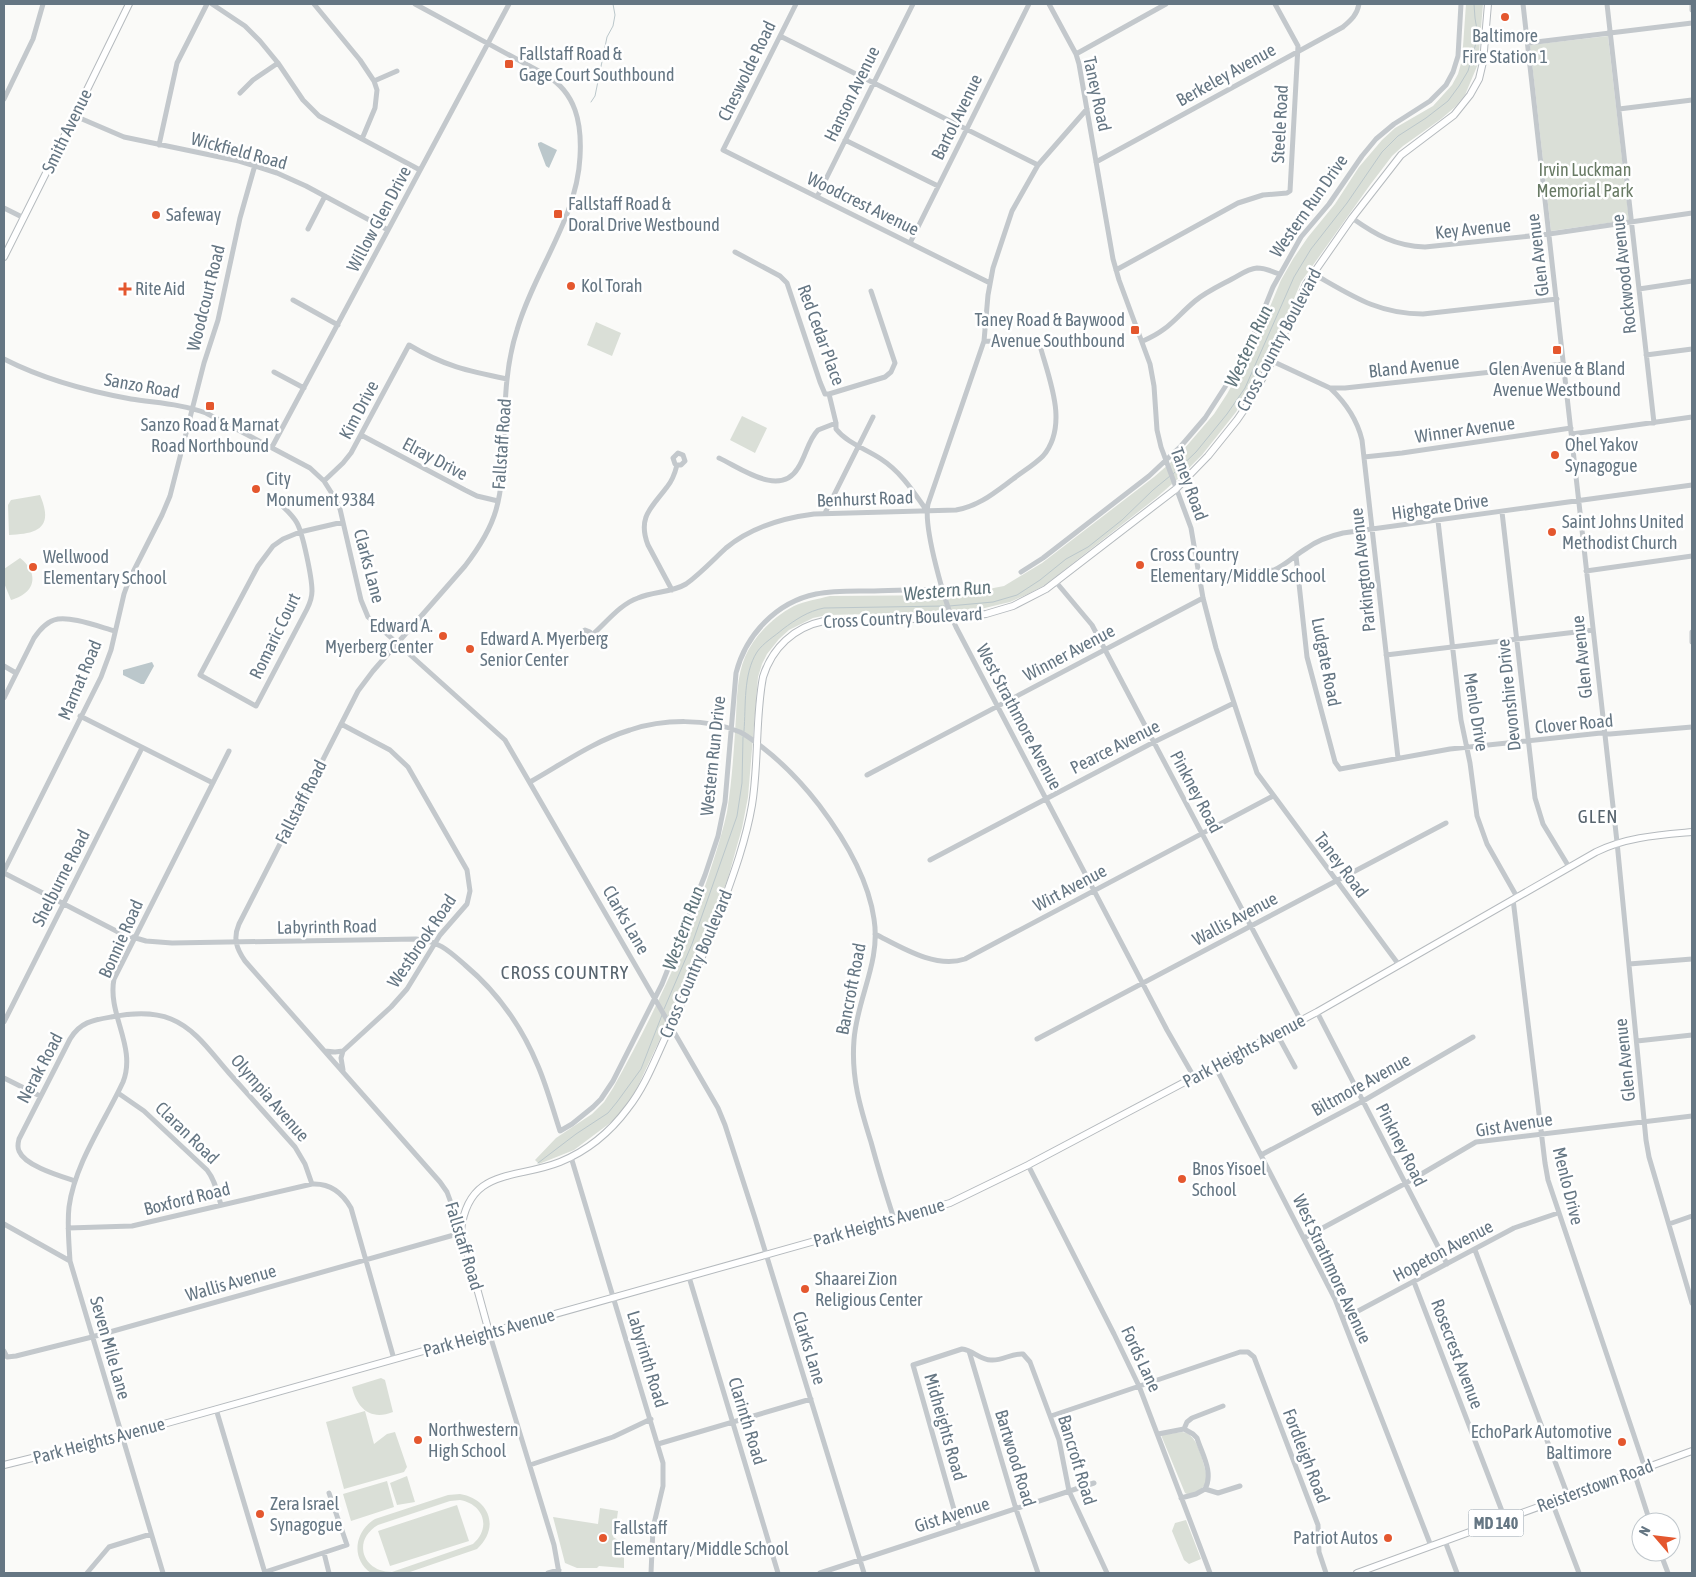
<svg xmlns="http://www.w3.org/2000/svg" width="1696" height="1577" font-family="'Asap Condensed',sans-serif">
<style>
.green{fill:#dadfd7;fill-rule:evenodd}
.water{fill:#bbc7cb}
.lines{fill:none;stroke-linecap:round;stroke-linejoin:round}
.stream{stroke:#bbc7cb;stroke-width:1}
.major-casing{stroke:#b5babe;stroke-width:8}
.minor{stroke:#c3c8cc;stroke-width:5}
.major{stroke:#fff;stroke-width:6}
.poi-dot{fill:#e4572e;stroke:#fff;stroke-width:2}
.labels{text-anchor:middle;stroke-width:5;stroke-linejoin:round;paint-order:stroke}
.shield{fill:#fff;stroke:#939fa8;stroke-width:1}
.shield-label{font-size:16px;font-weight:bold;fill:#657683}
.poi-label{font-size:18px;fill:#657683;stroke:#fff;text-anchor:start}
.street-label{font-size:18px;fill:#657683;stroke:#fff}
.park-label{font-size:18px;fill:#687a64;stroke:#fff}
.water-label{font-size:19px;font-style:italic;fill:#60757c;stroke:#fff}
.neighbourhood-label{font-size:19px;letter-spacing:1px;fill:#57646e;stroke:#fff}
</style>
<rect width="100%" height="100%" fill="#fafaf8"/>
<path class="green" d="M1466 4H1483L1478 64 1465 95 1455 107 1441 119 1403 146 1392 156 1370 185 1301 282 1269 359 1236 412 1202 455 1180 477 1156 498 1045 585 1028 594 1010 602 968 612 827 615 813 618 789 630 779 639 767 654 762 664 758 677 748 797 742 828 728 878 698 955 677 1003 637 1088 627 1105 614 1120 574 1150 539 1164 535 1160 556 1138 592 1114 604 1102 613 1088C648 1025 680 960 703 892 712 865 721 839 727 812 732 781 734 749 736 717 737 698 737 676 745 657 754 636 773 617 794 606 805 601 818 599 830 596L957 595 1004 586 1042 563 1154 477 1178 456 1214 414 1227 394 1255 343 1281 280 1293 259 1308 237 1335 204 1359 167 1382 140 1395 128 1433 106 1452 85 1458 74 1462 60Z
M1608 36 1629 220 1551 231 1530 45Z
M596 322 621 333 612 356 587 345Z
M742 416 767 428 755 453 730 440Z
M40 495C54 528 38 534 9 535L8 505 11 500Z
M20 558C25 562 31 568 32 575 35 589 22 597 11 600L4 583V569Z
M381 1378 385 1380 393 1412C370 1421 357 1408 352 1387Z
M365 1411 374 1444 387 1434 395 1432 407 1467 404 1472 344 1489 326 1422Z
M1182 1432C1199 1433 1203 1465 1208 1479 1203 1489 1198 1493 1187 1494L1185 1493 1161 1435Z
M407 1476 415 1502 397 1505 390 1483Z
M387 1481 394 1507 351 1521 343 1494Z
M460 1494C490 1499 500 1528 477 1549L407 1573H371C350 1558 355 1531 375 1519L448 1495ZM460 1500C483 1504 492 1527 473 1544L392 1572C362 1572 352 1540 378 1525L450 1501Z
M457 1505 469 1541 390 1566 378 1531Z
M600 1508 618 1511 615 1533 613 1537 618 1540 624 1539V1568L599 1566 597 1568H577L565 1563 553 1517 598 1524Z
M1186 1520 1201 1559 1189 1564 1184 1560 1172 1531 1175 1523Z"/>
<path class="water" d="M541 142 557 150 549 168 546 166 538 145V143Z
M152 662 154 666 144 684H141L123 675V670Z"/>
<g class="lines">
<path class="stream" d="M591 102 595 96 607 37 613 26 615 15 613 4
M1173 474 1196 452 1227 414 1245 388 1294 277 1311 249 1347 203 1382 152 1398 136 1426 118 1448 101 1459 86 1468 71 1478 36 1475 18 1474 4
M949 606 993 602 1017 595 1040 580 1066 559 1088 547 1122 520 1153 490 1170 476
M744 731C746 706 743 674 757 652 763 643 775 636 783 629 795 620 808 611 824 608L945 606
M664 1009 692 944 737 816 742 783 743 737
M538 1163 576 1134 608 1113 617 1102 641 1069 662 1015"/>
<defs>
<path id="major" d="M4 257 59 147 129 4
M489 1332 461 1230C469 1167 515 1180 560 1162 587 1151 611 1131 628 1108 644 1088 654 1062 665 1038 686 995 705 952 722 906 734 873 746 840 752 805 759 762 755 719 763 677 772 648 794 627 824 621L951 618 986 614 1013 606 1046 589 1176 489 1208 456 1237 420 1248 404 1272 361 1306 284 1352 218 1401 155 1454 115 1470 95 1479 79 1483 62 1488 4
M4 1465 121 1436 950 1203 1028 1165 1317 1012 1596 852C1626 837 1659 835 1692 832
M1357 1573 1692 1451"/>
</defs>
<use href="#major" class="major-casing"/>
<path class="minor" d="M212 4 245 26 260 41 278 63 303 100 319 116 420 170
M314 4 360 60 374 81 377 90 375 108 362 139
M415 4 546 75C576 93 582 123 580 157 577 219 534 271 517 330 506 364 505 399 504 435 503 460 503 485 496 510 490 531 478 549 465 566L373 671 358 691 239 924C233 938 236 948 245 961L440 1182 447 1192 461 1230
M796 4 723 150 990 283
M1049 4 1076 54 1079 64 1113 259 1119 280 1150 364 1154 386 1157 430 1161 447 1191 528 1203 598 1216 648 1257 773 1399 965
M1523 4 1617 842 1646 1140 1649 1157 1692 1303
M1607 4 1654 423
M1692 4V10
M780 36 1038 165
M1528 43 1692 23
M1076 54 1166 4
M374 81 397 71
M240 93 253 80 278 63
M4 99 33 39 43 4
M1087 109 1038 165 1012 211 993 268 988 295 984 341 928 504C923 528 945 604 956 627L1167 1030 1194 1077
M1619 109 1692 100
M75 116 124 137 239 161 277 173 306 186 388 230
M845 140 938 186
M159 145 177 63 207 4
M1096 162 1343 27C1351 20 1357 15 1359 4
M817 197 913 4
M4 208 24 218
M1352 218C1376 235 1395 246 1425 247L1549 234 1692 213
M308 229 325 196
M910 243 1029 4
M735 252 780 276 787 283 820 382 825 394H829L836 423V429C847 443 866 449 881 459 901 472 913 491 927 511
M1116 270 1238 203 1263 195 1287 193 1290 191 1298 46 1275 4
M1312 273C1351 295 1377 314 1423 314L1557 299
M1639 289 1692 281
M293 300 338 325
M1143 341C1169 330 1175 318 1195 301 1206 292 1219 286 1232 279 1240 275 1247 269 1257 268 1265 268 1272 271 1279 274
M1646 355 1692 349
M4 359C43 379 87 391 131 399 156 403 182 404 206 413L310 468 324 481 336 500 340 509 361 600 368 617 505 740 718 1108 725 1125 755 1218 864 1573
M1272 361 1330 388H1345L1564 364
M274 372 304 388
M1330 388C1346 403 1357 419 1362 440L1398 758
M829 394 885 377 891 372 895 363 871 291
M1572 434 1692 417
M361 435 465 490 477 496 498 501
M272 447 509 4
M1364 457 1402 453 1571 428
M719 458C741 468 780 498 798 468 806 456 808 440 818 430L836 423
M324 481 343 463 351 453 409 345C444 366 468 371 507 379
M271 495C279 504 291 512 297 523 303 534 312 578 312 591 312 597 310 603 307 609L256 706 200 675 258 566 273 546 283 539 300 532 343 522
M1502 512 1535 798 1543 824 1569 867
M825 513 873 417
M1438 521 1461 720 1470 763 1477 816 1487 844 1517 897
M1296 556 1307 657 1335 762 1340 769
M1586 571 1692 556
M1021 572 1043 558 1149 476 1181 446 1205 418 1236 370 1252 339 1273 287 1301 237 1329 204 1362 156 1376 139 1394 124 1430 101 1446 85 1453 72 1458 56 1461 4
M1200 579 1274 570C1287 564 1295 555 1307 548 1318 540 1330 536 1343 533L1692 485
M1056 582 1092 625 1301 1021
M672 590 648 545C637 517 652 507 667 487 672 481 675 473 677 465H681L685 461 683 455 678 453 673 458 675 464 677 465
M1692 632V642
M591 636 590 632 585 630 581 633 580 637 585 642 589 641 591 636C605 624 620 604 638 598 654 591 671 593 686 584 700 574 713 560 726 548 750 528 783 518 814 514L956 510C979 506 994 493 1013 479 1022 472 1034 465 1043 456 1070 424 1048 377 1039 342L984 341
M1386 655 1593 630
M4 666 16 673
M4 698 34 638C39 631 45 623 54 620 69 615 100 627 115 631
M80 716 213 783
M1340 769 1450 749 1601 733 1610 734 1692 727
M867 775 1203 598
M530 782C562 764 594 741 630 730 663 719 707 718 740 732 748 736 755 742 762 747 784 764 802 783 819 805 844 838 868 877 874 919 881 962 857 998 854 1040 851 1077 860 1107 871 1142 878 1168 886 1194 894 1219
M930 860 1154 742 1234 703
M4 871 101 677 111 650 124 594 129 580 162 515 170 496 204 363 218 320 240 218 255 165
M4 873 122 934 146 941 172 943 416 939C439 941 449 951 465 965 497 992 522 1027 538 1066 547 1087 553 1110 560 1131L572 1124 593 1107 601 1099 613 1081 662 984 705 875 718 836 725 802 736 673C746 634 777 602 816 594 835 590 855 591 874 591 897 590 920 590 943 589
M1513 899 1545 1163 1548 1180 1645 1468
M875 934C901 947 935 969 965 959L1273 796
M1629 964 1692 959
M1317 1012 1447 1264
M4 1022 142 748
M1277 1034 1295 1067
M1037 1039 1446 823
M1637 1041 1692 1035
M325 1051 335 1052 343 1051 391 1007 407 989 440 935 467 904 470 891 467 870 408 767 390 750 341 724
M343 1051 341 1058 343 1070
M1215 1066 1335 1299 1431 1546
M4 1078 40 1096
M118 1093 144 1111 207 1170C215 1180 217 1192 221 1205
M1261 1155 1363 1101 1473 1037
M571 1157 663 1463V1486L653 1528 651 1573
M1028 1165 1114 1334 1139 1386 1210 1573
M75 1181C60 1176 25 1166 19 1151 17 1147 18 1143 19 1139L70 1039C80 1022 93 1020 111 1017 131 1013 152 1011 171 1019 196 1029 212 1054 229 1073 251 1098 273 1122 295 1147L305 1164 312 1184
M4 1224 70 1261 163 1573
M1669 1224 1692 1216
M68 1228 132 1226 312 1184C330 1183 342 1192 351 1208L394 1359
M1304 1238 1406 1183 1476 1142 1692 1116
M1475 1250 1568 1496
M70 1261C69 1243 67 1225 69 1207 75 1163 105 1121 123 1082 137 1047 107 1014 114 979L229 751
M689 1277 778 1573
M1414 1282 1505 1519
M1343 1319 1514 1228 1558 1213
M489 1332 554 1545 559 1573
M4 1351 7 1357 16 1356 92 1337 461 1233
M969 1351 1016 1509 1038 1573
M216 1409 265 1573
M1051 1416 1240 1352H1248L1254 1357 1318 1525 1319 1552 1326 1573
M1184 1429 1193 1434 1197 1438C1202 1454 1214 1473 1205 1489
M1158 1434 1184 1429 1187 1422 1192 1418 1223 1406
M658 1444 811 1399
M530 1465 613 1437 651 1419
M1634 1472 1650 1522
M1181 1498 1196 1494 1205 1489 1218 1493 1240 1486
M1552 1502 1579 1573
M959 1527 913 1365 962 1349C973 1350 980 1360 991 1360 1002 1361 1012 1353 1023 1354L1030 1362 1059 1440 1069 1491 1107 1573
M1445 1541 1457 1573
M1660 1552 1668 1573
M324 1553 329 1573
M265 1572 347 1545 329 1493
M87 1573 109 1547 151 1534
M548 1573 559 1570
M820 1573 1094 1483"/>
<use href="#major" class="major"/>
</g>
<g class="poi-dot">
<circle cx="1505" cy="17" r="5"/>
<rect x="504" y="59" width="10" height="10" rx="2.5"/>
<rect x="553" y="209" width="10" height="10" rx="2.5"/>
<circle cx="156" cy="215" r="5"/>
<circle cx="571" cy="286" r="5"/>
<path d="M122.5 281.5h5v5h5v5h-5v5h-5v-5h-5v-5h5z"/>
<rect x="1130" y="325" width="10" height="10" rx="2.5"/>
<rect x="1552" y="345" width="10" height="10" rx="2.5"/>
<rect x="205" y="401" width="10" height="10" rx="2.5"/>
<circle cx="1555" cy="455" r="5"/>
<circle cx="256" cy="489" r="5"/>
<circle cx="1552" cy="532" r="5"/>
<circle cx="1140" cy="565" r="5"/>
<circle cx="33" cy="567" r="5"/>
<circle cx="443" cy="636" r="5"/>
<circle cx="470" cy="649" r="5"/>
<circle cx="1182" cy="1179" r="5"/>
<circle cx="805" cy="1289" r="5"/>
<circle cx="418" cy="1440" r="5"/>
<circle cx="1622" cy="1442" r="5"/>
<circle cx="260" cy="1514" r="5"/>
<circle cx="603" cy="1538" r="5"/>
<circle cx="1388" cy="1538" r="5"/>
</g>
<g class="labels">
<rect class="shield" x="1468.5" y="1509.5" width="55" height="27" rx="4"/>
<g class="shield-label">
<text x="1496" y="1529">MD 140</text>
</g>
<g class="poi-label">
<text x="1505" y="42" text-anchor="middle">Baltimore<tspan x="1505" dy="21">Fire Station 1</tspan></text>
<text x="519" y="60">Fallstaff Road &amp;<tspan x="519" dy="21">Gage Court Southbound</tspan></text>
<text x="568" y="210">Fallstaff Road &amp;<tspan x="568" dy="21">Doral Drive Westbound</tspan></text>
<text x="166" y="221">Safeway</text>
<text x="581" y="292">Kol Torah</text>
<text x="135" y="295">Rite Aid</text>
<text x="1125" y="326" text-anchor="end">Taney Road &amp; Baywood<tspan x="1125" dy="21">Avenue Southbound</tspan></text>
<text x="1557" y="375" text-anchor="middle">Glen Avenue &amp; Bland<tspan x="1557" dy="21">Avenue Westbound</tspan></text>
<text x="210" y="431" text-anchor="middle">Sanzo Road &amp; Marnat<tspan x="210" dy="21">Road Northbound</tspan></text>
<text x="1565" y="451">Ohel Yakov<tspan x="1565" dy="21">Synagogue</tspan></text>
<text x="266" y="485">City<tspan x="266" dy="21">Monument 9384</tspan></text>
<text x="1562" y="528">Saint Johns United<tspan x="1562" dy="21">Methodist Church</tspan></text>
<text x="1150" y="561">Cross Country<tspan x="1150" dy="21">Elementary/Middle School</tspan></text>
<text x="43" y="563">Wellwood<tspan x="43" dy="21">Elementary School</tspan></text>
<text x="433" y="632" text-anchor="end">Edward A.<tspan x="433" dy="21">Myerberg Center</tspan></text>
<text x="480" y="645">Edward A. Myerberg<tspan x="480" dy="21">Senior Center</tspan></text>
<text x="1192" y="1175">Bnos Yisoel<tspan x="1192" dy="21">School</tspan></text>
<text x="815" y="1285">Shaarei Zion<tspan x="815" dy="21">Religious Center</tspan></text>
<text x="428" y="1436">Northwestern<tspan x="428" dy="21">High School</tspan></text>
<text x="1612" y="1438" text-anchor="end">EchoPark Automotive<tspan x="1612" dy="21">Baltimore</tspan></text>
<text x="270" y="1510">Zera Israel<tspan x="270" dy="21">Synagogue</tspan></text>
<text x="613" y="1534">Fallstaff<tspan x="613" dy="21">Elementary/Middle School</tspan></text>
<text x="1378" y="1544" text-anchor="end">Patriot Autos</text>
</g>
<g class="street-label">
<text transform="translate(747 71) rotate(-64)" y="6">Cheswolde Road</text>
<text transform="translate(1226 75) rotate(-29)" y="6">Berkeley Avenue</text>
<text transform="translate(852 94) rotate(-64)" y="6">Hanson Avenue</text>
<text transform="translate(1097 94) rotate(78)" y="6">Taney Road</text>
<text transform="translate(957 117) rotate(-64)" y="6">Bartol Avenue</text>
<text transform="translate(1280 124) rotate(-87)" y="6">Steele Road</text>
<text transform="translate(67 131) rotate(-64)" y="6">Smith Avenue</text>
<text transform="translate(239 151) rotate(15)" y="6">Wickfield Road</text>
<text transform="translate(863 204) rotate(26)" y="6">Woodcrest Avenue</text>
<text transform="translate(1309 206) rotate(-55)" y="6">Western Run Drive</text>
<text transform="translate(379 219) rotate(-62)" y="6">Willow Glen Drive</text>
<text transform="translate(1473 229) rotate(-6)" y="6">Key Avenue</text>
<text transform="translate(1538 255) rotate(-97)" y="6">Glen Avenue</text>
<text transform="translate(1624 274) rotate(-96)" y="6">Rockwood Avenue</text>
<text transform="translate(206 298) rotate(-76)" y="6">Woodcourt Road</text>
<text transform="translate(821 335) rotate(70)" y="6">Red Cedar Place</text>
<text transform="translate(1279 340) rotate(-62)" y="6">Cross Country Boulevard</text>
<text transform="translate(1414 367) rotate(-6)" y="6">Bland Avenue</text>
<text transform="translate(142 386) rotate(10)" y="6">Sanzo Road</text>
<text transform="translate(359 410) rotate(-62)" y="6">Kim Drive</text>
<text transform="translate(1465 430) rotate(-8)" y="6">Winner Avenue</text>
<text transform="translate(502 444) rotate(-86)" y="6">Fallstaff Road</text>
<text transform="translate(435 459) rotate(28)" y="6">Elray Drive</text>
<text transform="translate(1189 484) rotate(70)" y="6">Taney Road</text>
<text transform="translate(865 499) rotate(-2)" y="6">Benhurst Road</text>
<text transform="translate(1440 507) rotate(-8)" y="6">Highgate Drive</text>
<text transform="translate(369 566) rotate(75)" y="6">Clarks Lane</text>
<text transform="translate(1363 570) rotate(-96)" y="6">Parkington Avenue</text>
<text transform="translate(903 618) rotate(-3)" y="6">Cross Country Boulevard</text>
<text transform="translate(275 636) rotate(-64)" y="6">Romaric Court</text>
<text transform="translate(1069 653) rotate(-28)" y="6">Winner Avenue</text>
<text transform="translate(1582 657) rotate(-96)" y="6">Glen Avenue</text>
<text transform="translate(1326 662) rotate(79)" y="6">Ludgate Road</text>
<text transform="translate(80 680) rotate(-67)" y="6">Marnat Road</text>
<text transform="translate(1509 695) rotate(-96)" y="6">Devonshire Drive</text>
<text transform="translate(1476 712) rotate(81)" y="6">Menlo Drive</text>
<text transform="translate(1019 717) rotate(62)" y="6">West Strathmore Avenue</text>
<text transform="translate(1574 724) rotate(-5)" y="6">Clover Road</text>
<text transform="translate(1115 747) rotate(-27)" y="6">Pearce Avenue</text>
<text transform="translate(713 756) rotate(-84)" y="6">Western Run Drive</text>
<text transform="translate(1196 792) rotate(62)" y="6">Pinkney Road</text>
<text transform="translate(301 802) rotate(-63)" y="6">Fallstaff Road</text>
<text transform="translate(1341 865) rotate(53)" y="6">Taney Road</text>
<text transform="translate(61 878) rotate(-63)" y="6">Shelburne Road</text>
<text transform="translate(1070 888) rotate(-28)" y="6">Wirt Avenue</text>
<text transform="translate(1235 919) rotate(-28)" y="6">Wallis Avenue</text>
<text transform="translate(626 920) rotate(60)" y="6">Clarks Lane</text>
<text transform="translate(327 927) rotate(-1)" y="6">Labyrinth Road</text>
<text transform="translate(121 939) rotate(-66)" y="6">Bonnie Road</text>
<text transform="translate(422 941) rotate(-56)" y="6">Westbrook Road</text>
<text transform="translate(696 964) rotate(-67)" y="6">Cross Country Boulevard</text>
<text transform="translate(851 989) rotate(-79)" y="6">Bancroft Road</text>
<text transform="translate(1244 1051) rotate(-28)" y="6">Park Heights Avenue</text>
<text transform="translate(1625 1060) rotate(-96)" y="6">Glen Avenue</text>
<text transform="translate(40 1068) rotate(-62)" y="6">Nerak Road</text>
<text transform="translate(1361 1085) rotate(-29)" y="6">Biltmore Avenue</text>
<text transform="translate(270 1098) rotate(49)" y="6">Olympia Avenue</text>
<text transform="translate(1514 1125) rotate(-9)" y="6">Gist Avenue</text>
<text transform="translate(187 1133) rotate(44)" y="6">Claran Road</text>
<text transform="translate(1401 1145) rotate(63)" y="6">Pinkney Road</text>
<text transform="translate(1568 1186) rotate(76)" y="6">Menlo Drive</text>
<text transform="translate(187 1199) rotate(-14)" y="6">Boxford Road</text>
<text transform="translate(879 1223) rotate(-16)" y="6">Park Heights Avenue</text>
<text transform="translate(464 1246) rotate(73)" y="6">Fallstaff Road</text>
<text transform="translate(1443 1251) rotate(-28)" y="6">Hopeton Avenue</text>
<text transform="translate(1332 1269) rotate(65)" y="6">West Strathmore Avenue</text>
<text transform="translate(231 1283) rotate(-16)" y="6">Wallis Avenue</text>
<text transform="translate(489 1333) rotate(-16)" y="6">Park Heights Avenue</text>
<text transform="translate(110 1348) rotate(74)" y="6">Seven Mile Lane</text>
<text transform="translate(809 1348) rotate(73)" y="6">Clarks Lane</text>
<text transform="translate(1457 1354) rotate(69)" y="6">Rosecrest Avenue</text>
<text transform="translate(647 1359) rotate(73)" y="6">Labyrinth Road</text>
<text transform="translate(1141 1359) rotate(65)" y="6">Fords Lane</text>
<text transform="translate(747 1421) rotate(73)" y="6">Clarinth Road</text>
<text transform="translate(945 1427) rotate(74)" y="6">Midheights Road</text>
<text transform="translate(99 1441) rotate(-15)" y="6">Park Heights Avenue</text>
<text transform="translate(1306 1456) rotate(69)" y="6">Fordleigh Road</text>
<text transform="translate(1015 1458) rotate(73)" y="6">Bartwood Road</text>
<text transform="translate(1077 1460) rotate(73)" y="6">Bancroft Road</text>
<text transform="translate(1595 1486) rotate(-20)" y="6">Reisterstown Road</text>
<text transform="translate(952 1515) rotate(-18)" y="6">Gist Avenue</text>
</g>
<g class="park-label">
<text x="1585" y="176">Irvin Luckman<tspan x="1585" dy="21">Memorial Park</tspan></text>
</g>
<g class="water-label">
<text transform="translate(1248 346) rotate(-65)" y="7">Western Run</text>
<text transform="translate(947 590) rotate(-5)" y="7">Western Run</text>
<text transform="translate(683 928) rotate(-70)" y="7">Western Run</text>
</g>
<g class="neighbourhood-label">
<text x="1598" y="823">GLEN</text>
<text x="565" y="979">CROSS COUNTRY</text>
</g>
</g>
<rect width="1696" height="1577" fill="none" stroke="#657683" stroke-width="10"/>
<g transform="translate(1656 1537) rotate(298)"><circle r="24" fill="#ffffff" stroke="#c1c8cd"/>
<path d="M0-4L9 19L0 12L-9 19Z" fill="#e4572e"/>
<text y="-8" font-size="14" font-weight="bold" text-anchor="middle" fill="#657683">N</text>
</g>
</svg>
